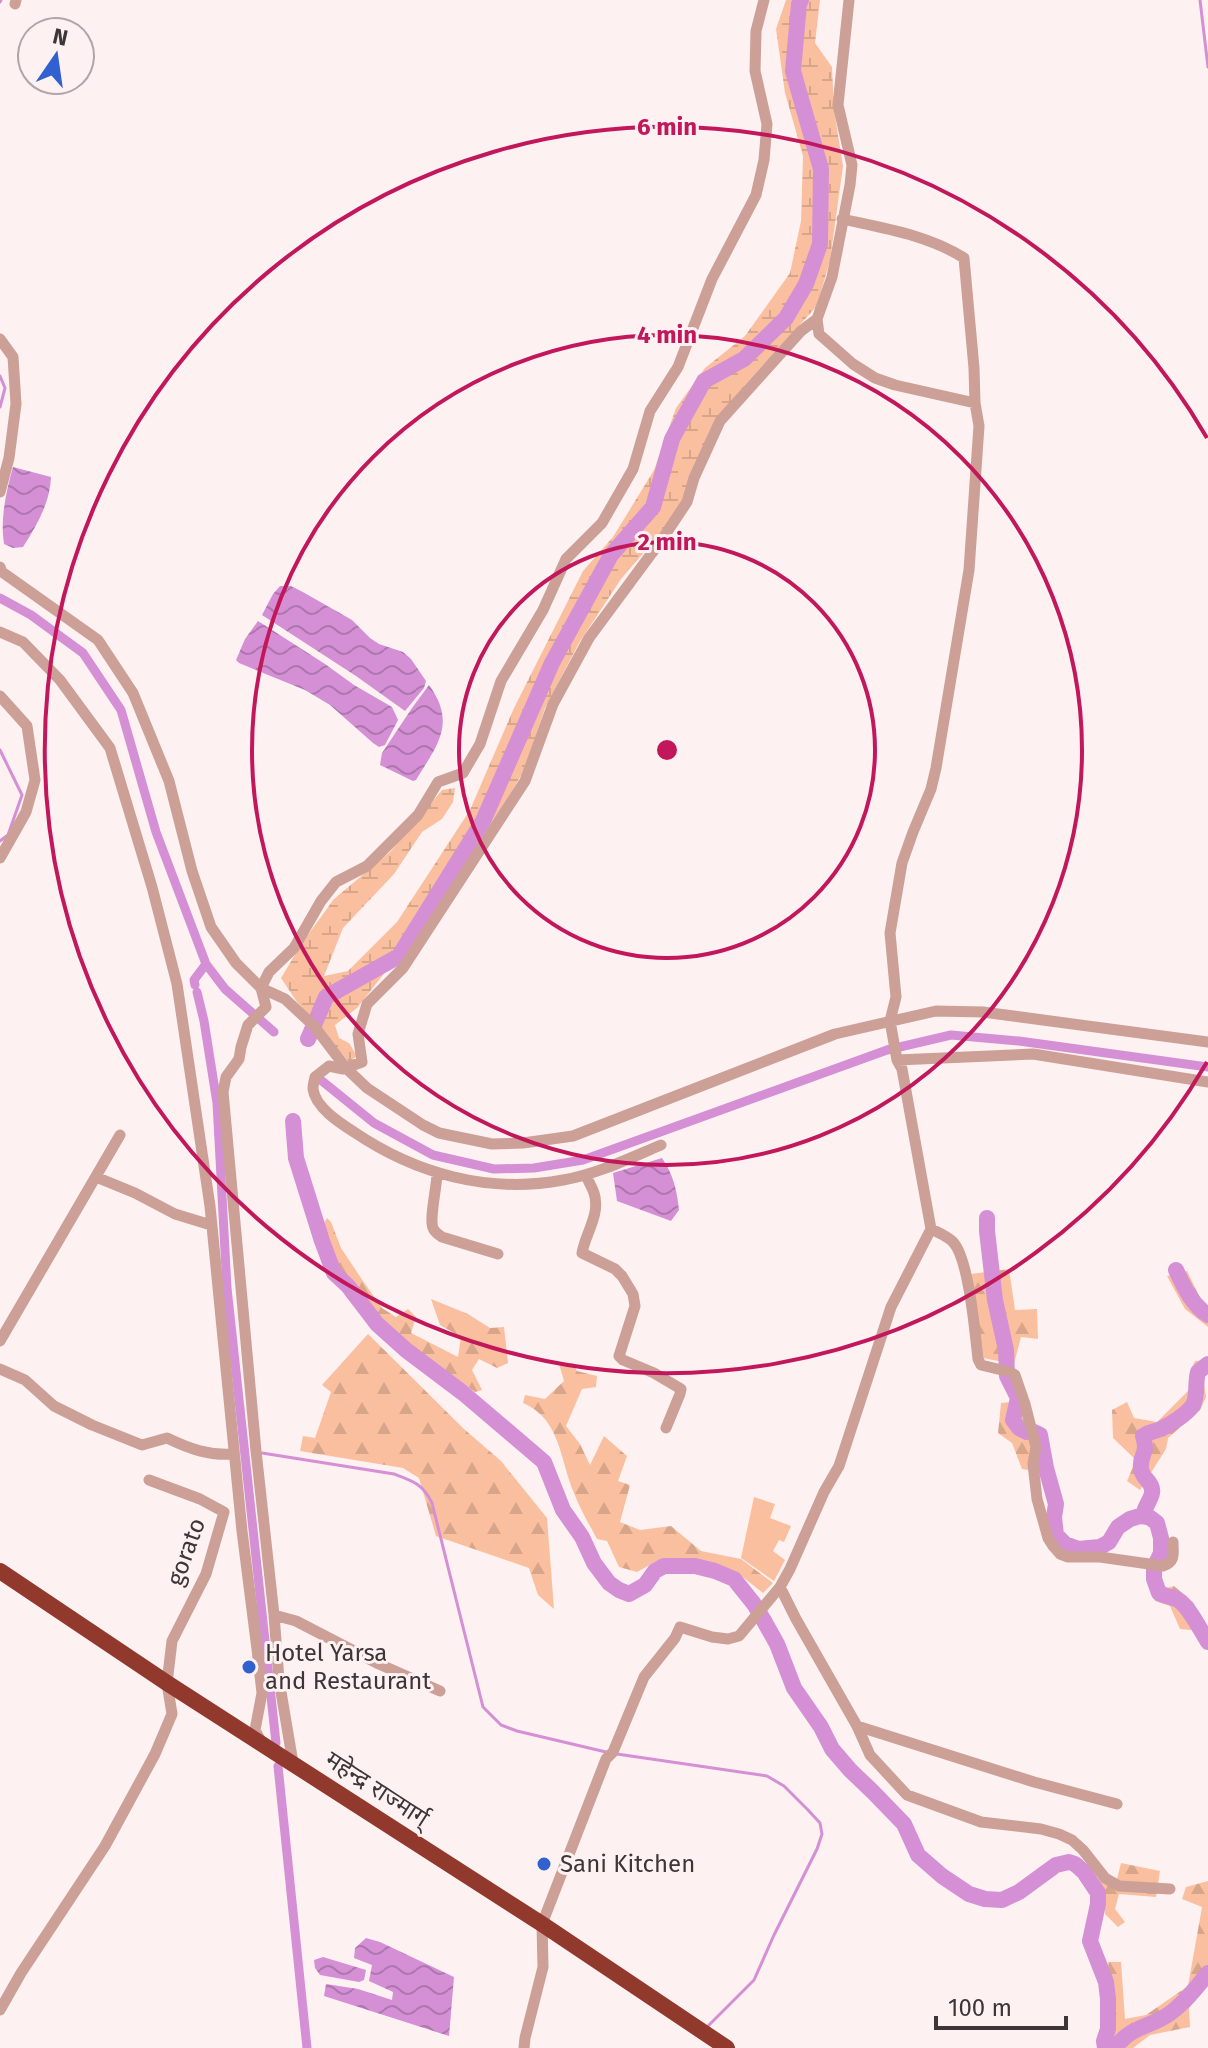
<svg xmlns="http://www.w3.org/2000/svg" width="1208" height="2048" font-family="'Fira Sans','Noto Sans Devanagari',sans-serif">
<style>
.grass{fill:#fabf9f}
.forest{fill:url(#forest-firs)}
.wetland{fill:url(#wetland-marsh)}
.water{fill:url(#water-waves)}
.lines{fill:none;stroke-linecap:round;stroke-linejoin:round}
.stream{stroke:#d58fd5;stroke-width:3}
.canal{stroke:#d58fd5;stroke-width:9}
.river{stroke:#d58fd5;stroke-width:16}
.minor{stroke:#cc9f97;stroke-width:11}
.highway{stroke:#92392e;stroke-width:16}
.ring{fill:none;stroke:#c2185b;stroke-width:4}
.poi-dot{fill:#3160cf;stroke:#fdf1f2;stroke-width:3}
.labels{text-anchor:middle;stroke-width:6;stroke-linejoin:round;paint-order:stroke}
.street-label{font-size:24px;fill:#3d3536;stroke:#fdf1f2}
.poi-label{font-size:24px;fill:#3d3536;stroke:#fdf1f2;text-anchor:start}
.centre{fill:#c2185b;stroke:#fdf1f2;stroke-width:4}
.ring-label{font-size:24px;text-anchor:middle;font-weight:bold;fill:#c2185b;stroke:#fdf1f2;stroke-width:6;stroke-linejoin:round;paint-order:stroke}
</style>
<defs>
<pattern id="forest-firs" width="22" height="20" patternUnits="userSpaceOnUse" patternTransform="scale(2)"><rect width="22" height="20" fill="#fabf9f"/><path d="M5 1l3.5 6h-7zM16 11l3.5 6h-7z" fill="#d7a58a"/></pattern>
<pattern id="wetland-marsh" width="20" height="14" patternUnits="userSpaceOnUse" patternTransform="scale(2)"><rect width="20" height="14" fill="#fabf9f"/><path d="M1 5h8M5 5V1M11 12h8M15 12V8" fill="none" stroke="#d7a58a"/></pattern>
<pattern id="water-waves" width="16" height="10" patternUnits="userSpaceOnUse" patternTransform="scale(2)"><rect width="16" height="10" fill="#d58fd5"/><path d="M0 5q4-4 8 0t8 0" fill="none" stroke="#ae76ae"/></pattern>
</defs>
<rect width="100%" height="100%" fill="#fdf1f2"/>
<path class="grass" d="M754 1497 775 1504 770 1518 791 1526 784 1542 779 1540 773 1551 785 1560 774 1581 741 1558Z"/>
<path class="forest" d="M327 1218 331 1222 341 1248 363 1281 382 1308 396 1317 408 1309 416 1317 411 1333 458 1357 461 1337 440 1325 431 1299 468 1314 490 1328 504 1327 508 1363 497 1368 479 1359 472 1370 482 1390 475 1392 404 1341 371 1319 347 1298 338 1278 321 1228Z
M1009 1269 1015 1310 1037 1309 1038 1339 1021 1337 1014 1364 983 1358 971 1274Z
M1187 1271 1205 1308 1208 1310V1327L1185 1309 1167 1276Z
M368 1334 464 1429 501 1461 547 1518 554 1609 538 1595 529 1568 436 1536 419 1478 403 1468 300 1451 303 1436 315 1438 331 1392 322 1385Z
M1208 1360V1370L1203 1378 1206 1397 1200 1410 1168 1438 1166 1449 1140 1490 1127 1481 1136 1460 1113 1438 1112 1410 1127 1402 1134 1418 1157 1422 1191 1388V1370L1195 1361Z
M573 1363 577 1371 597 1376 596 1387 582 1389 566 1426 580 1444 590 1465 604 1436 627 1456 618 1481 630 1485 620 1522 640 1530 671 1526 701 1551 741 1559 773 1583 763 1593 739 1574 699 1560 657 1561 637 1572 619 1567 607 1541 597 1539C589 1524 580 1509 574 1493 560 1461 561 1419 523 1403L525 1395 545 1399 564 1381 559 1364Z
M1020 1401 1033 1447 1028 1470 1022 1469 1012 1443 998 1433 1001 1403Z
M1160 1571 1163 1589 1174 1586 1194 1603 1201 1631 1180 1629 1170 1606 1155 1601 1148 1585 1150 1572Z
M1121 1863 1160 1871 1156 1897 1119 1894 1115 1909 1125 1922 1118 1927 1105 1914V1895L1096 1882 1101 1878 1117 1879Z
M1208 1881V1986L1189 2008 1190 2027 1150 2035 1133 2048H1116L1112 2031 1108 1962H1121L1125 2019 1146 2015 1188 1986 1202 1907 1182 1899 1186 1887Z"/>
<path class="wetland" d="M786 0H820L815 43 832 67 834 110 843 166 830 260 817 306 745 385 709 433 682 501 659 535 621 579 579 643 545 708 525 769 506 801 423 922 379 980 357 1008 335 1025 339 1038 349 1043 357 1056 349 1062 297 1002 281 978 302 943 334 899 390 852 442 790 455 788 453 802 442 819 422 832 394 874 343 928 324 976 348 971 397 922 470 810 514 708 583 571 613 537 654 470 676 408 705 368 745 336 790 273 801 221 803 156 785 93 776 29Z"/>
<path class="water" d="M13 467 51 477C50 503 37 525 23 547L13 548 4 544C0 519 6 492 13 467Z
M280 586H291L301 591 352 620 370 638 379 644 403 652 411 659 426 681 424 688 405 711 356 676 262 615 273 594Z
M258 621 325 664 354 685 392 707 398 720 385 745 379 747 373 743 330 705 305 690 239 663 236 660 245 639Z
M429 685C457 724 437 745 416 780L413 781 380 765 382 753 412 708Z
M662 1158C673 1174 677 1190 679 1210L671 1221 617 1201 613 1173Z
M366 1938 380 1942 454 1977 449 2036 324 1996 326 1984 358 1989 392 2000 393 1992 369 1981 372 1965 354 1958 355 1948Z
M323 1957 366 1970 364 1980 359 1982 320 1975 315 1968 314 1960Z"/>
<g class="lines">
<path class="stream" d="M1200 0 1208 67
M0 2 1 0
M0 376 5 388 0 407
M0 750 22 795 8 835 0 841
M262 1453 394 1474C413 1481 423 1484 432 1503L483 1707 501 1725 517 1731 606 1752
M617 1754 767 1776 784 1786 808 1810 820 1823 822 1834 817 1849 774 1935 754 1980 708 2026"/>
<path class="canal" d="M0 598 31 615 83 653 121 710 156 832 206 964 225 989 274 1032
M195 985 194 980 206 964
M197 992 204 1021 217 1103 227 1288 276 1743
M322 1081 374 1123 433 1155 494 1169 534 1168 583 1160 887 1050 951 1035 1019 1041 1208 1067
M278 1766 307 2048"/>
<path class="river" d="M308 1039 326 997 399 956 483 821 552 663 611 555 653 507 672 439 704 381 744 359 786 318 806 284 820 244 821 169 793 71 799 4 801 0
M293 1121 296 1158 322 1241 334 1273 348 1286 377 1324 406 1350 463 1393 544 1462 563 1510 582 1537 594 1563 609 1583 619 1590 629 1594 645 1585 655 1571 664 1566H695L715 1571 734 1579 754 1604 763 1619 777 1644 794 1688 821 1727 832 1749 850 1770 873 1792 904 1824 918 1855 942 1876 969 1894 985 1899 1002 1900 1019 1892 1056 1865 1069 1862 1075 1864 1084 1872 1098 1893V1904L1090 1941 1106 1982 1108 1999V2029L1104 2041 1105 2048
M987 1218V1231L995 1300 1006 1350 1007 1376 1018 1398 1013 1420 1019 1428 1027 1432
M1176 1270C1184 1287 1192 1305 1208 1315
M1034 1432 1040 1435 1046 1468 1056 1504 1054 1517 1056 1535 1065 1544 1078 1549 1100 1547 1109 1542 1118 1527 1130 1519 1140 1516 1149 1517 1157 1523 1161 1538V1553L1154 1568V1579L1159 1593C1165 1596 1172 1597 1178 1600 1188 1605 1201 1631 1208 1642
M1146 1517 1144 1512C1146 1505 1151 1499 1152 1493 1154 1482 1142 1479 1141 1469 1139 1454 1149 1455 1143 1436 1150 1431 1154 1432 1161 1429 1171 1424 1187 1414 1193 1405 1198 1396 1195 1382 1198 1372L1208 1364
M1115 2048C1132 2024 1153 2028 1173 2011 1186 2001 1198 1986 1208 1973"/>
<path class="minor" d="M15 4 16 0
M842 219C883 228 928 235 964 258L974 368 975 403
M0 339 13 357 16 404 9 458 0 492
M0 567 2 572 98 640 133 693 169 781 192 871 211 927 236 963 261 988 285 999 314 1026 346 1068 367 1088 423 1125 439 1133 492 1144 523 1143 573 1136 835 1034 936 1011 983 1012 1208 1042
M0 632 23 642 60 680 110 748 152 887 177 984 210 1206 242 1531 257 1649 262 1693 255 1730 262 1743
M0 696 27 726 35 780 26 812 0 858
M897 1060 1033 1054 1208 1082
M661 1145C630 1158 597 1174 563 1180 489 1194 416 1174 354 1132 340 1123 315 1107 313 1089 313 1085 314 1081 315 1077L329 1066 343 1069 362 1062 358 1034 367 1004 403 968 525 781 553 704 589 638 663 538 687 502 694 478 720 421 801 331 817 319
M437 1173C437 1187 429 1218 433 1228 435 1233 438 1234 442 1237L498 1254
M586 1175C588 1181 592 1187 594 1193 601 1214 585 1234 582 1253L615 1269 622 1276 633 1294 635 1306 619 1356 623 1360 654 1373 681 1389 680 1394 666 1428
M96 1177 135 1193 175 1214 211 1225
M931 1229C939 1233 947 1236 953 1242 969 1259 975 1333 978 1359L981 1365 1010 1372 1015 1375 1025 1404 1036 1447 1033 1464 1037 1499 1048 1538 1053 1546 1060 1554 1068 1557H1100L1163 1566C1176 1562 1173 1553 1173 1542
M0 1341 120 1135
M0 1369 25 1380 54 1406 92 1425 142 1445 167 1438C190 1449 209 1456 234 1454
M780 1587 796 1619 857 1726 1034 1782 1117 1804
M274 1615 256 1451 223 1092 226 1077 239 1059 241 1047 248 1025 266 1007 261 988 269 972 294 948 321 901 336 882 367 866 418 815 438 782 463 773 480 744 501 681 543 610 566 559 602 523 633 469 650 411 678 367 712 279 756 195 764 160 767 124 755 71 756 31 764 0
M857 1726 870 1755 907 1795 981 1822 1041 1829 1059 1834 1072 1840 1083 1850 1105 1878 1119 1886 1170 1889
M293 1763 279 1680 274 1615 296 1621 379 1664 440 1691
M0 2010 21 1973 105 1846 155 1754 172 1714 167 1683 172 1641 206 1574 224 1512 200 1499 149 1480
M524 2048 525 2038 543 1967 542 1924 606 1759 613 1752 644 1677 675 1638 680 1627 712 1637 728 1639 739 1636 780 1587 790 1569 824 1492 839 1466 891 1307 931 1229 902 1069 897 1060 890 1021 896 997 890 933 902 863 913 832 931 789 936 768 969 570 979 426 975 403 895 385 875 378 853 364 819 334 817 319 832 277 850 185 852 165 838 105 849 0"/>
<path class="highway" d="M0 1571 167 1683 542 1924 727 2048"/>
</g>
<g class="ring">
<circle cx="667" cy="750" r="208"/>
<circle cx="667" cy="750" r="415"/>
<path d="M1207 1062A623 623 0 1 1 1207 438"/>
</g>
<g class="poi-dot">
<circle cx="249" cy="1667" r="8"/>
<circle cx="544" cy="1864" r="8"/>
</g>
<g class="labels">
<g class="street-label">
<text transform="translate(186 1552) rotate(-70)" y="8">gorato</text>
<text transform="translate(377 1789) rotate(33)" y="8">महेन्द्र राज्मार्ग्</text>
</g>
<g class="poi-label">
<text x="265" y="1661">Hotel Yarsa<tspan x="265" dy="28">and Restaurant</tspan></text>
<text x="560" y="1872">Sani Kitchen</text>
</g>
</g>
<circle cx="667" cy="750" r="12" class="centre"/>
<g class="ring-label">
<text x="667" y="135">6 min</text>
<text x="667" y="343">4 min</text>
<text x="667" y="550">2 min</text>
</g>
<g transform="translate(56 56) rotate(13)"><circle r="38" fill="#fdf1f2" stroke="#b0a6a7" stroke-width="2"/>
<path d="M0-6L14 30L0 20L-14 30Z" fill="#3160cf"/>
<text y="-12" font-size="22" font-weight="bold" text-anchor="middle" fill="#3d3536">N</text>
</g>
<path d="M936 2016v12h130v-12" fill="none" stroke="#3d3536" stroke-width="4"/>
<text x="948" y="2016" font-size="24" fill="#3d3536" stroke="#fdf1f2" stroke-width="6" paint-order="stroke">100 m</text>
</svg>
